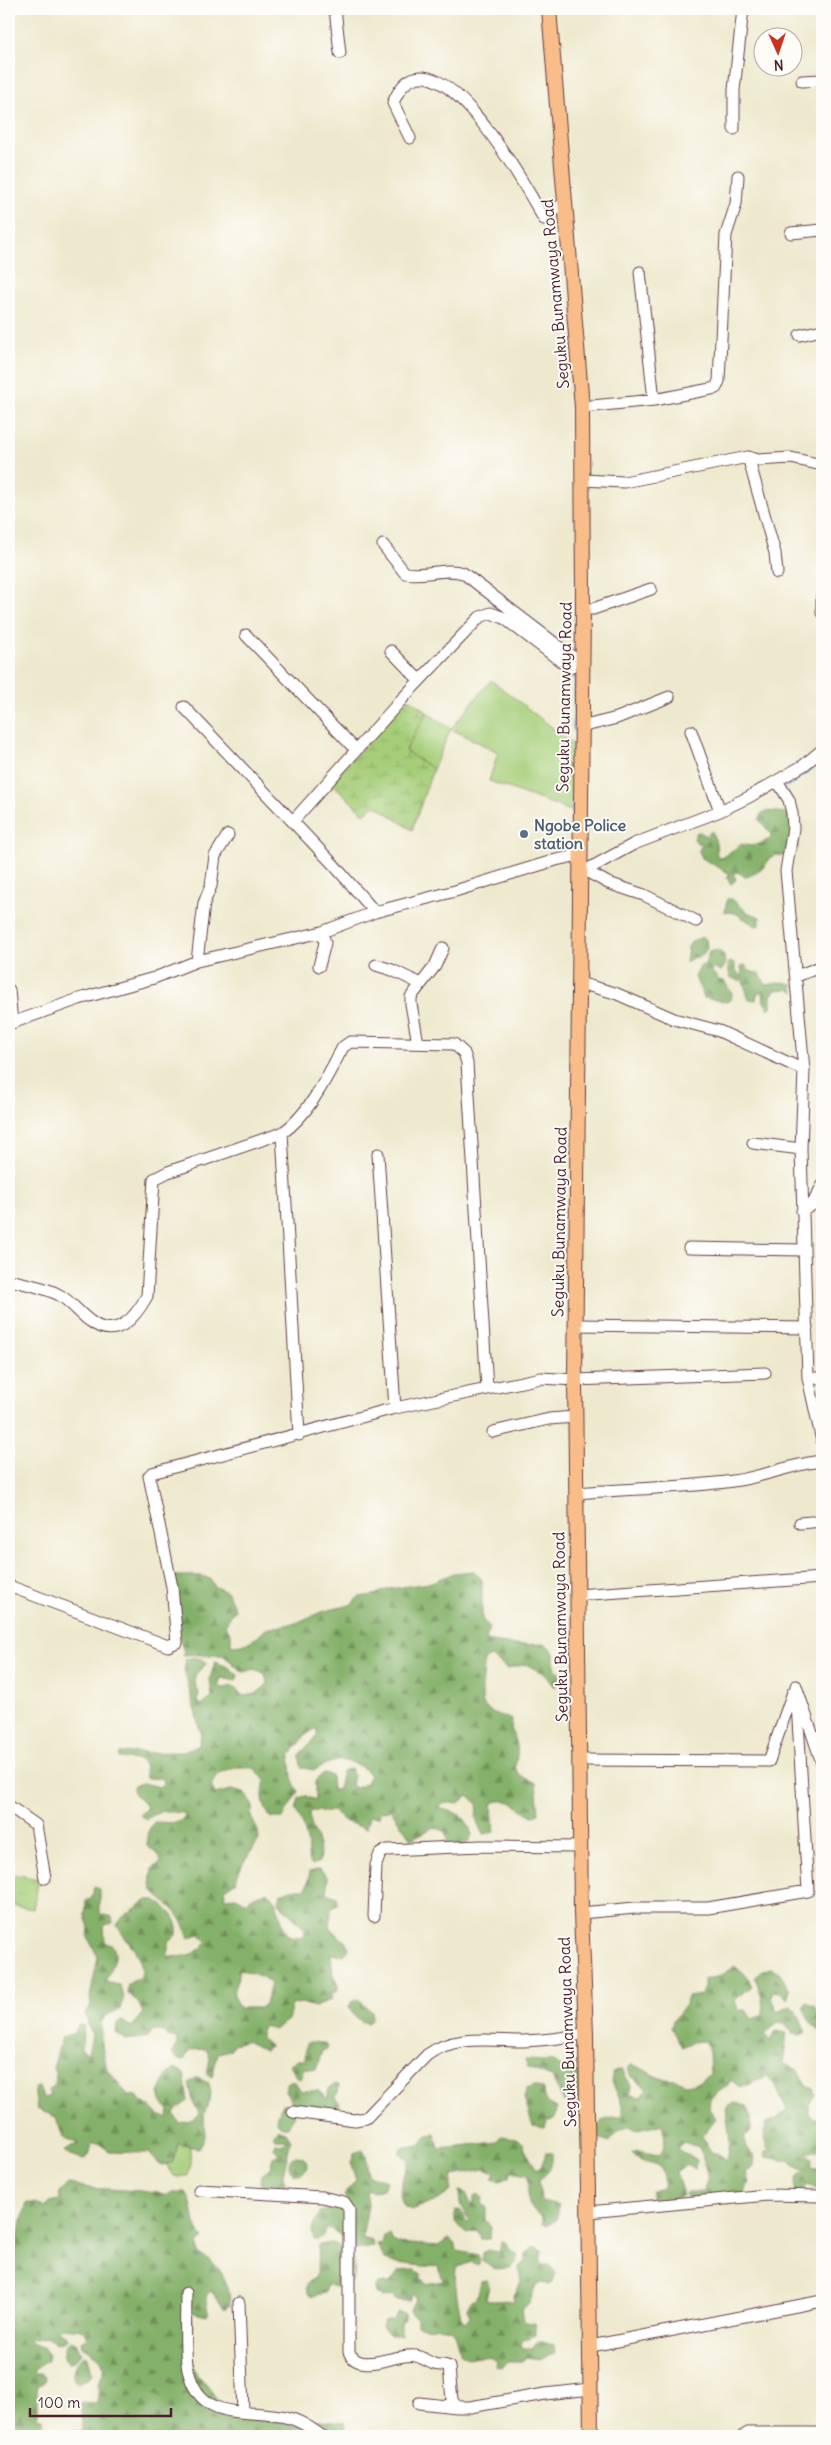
<svg xmlns="http://www.w3.org/2000/svg" width="831" height="2445" font-family="Delius,sans-serif">
<style>
.grass{fill:#a6ce79;stroke:#787652}
.forest{fill:url(#forest-firs);stroke:#67684a;fill-rule:evenodd}
.wetland{fill:url(#wetland-marsh);stroke:#787652}
.park{fill:url(#park-tufts);stroke:#787652}
.lines{fill:none;stroke-linecap:round;stroke-linejoin:round}
.stream{stroke:#6fa1da;stroke-width:3}
.minor-casing{stroke:#633d43;stroke-width:13}
.major-casing{stroke:#633d43;stroke-width:16}
.minor{stroke:#fff;stroke-width:11}
.major{stroke:#f8bd89;stroke-width:14}
.service-dot{fill:#5c6f8a;stroke:#fdfcf7;stroke-width:2}
.labels{text-anchor:middle;stroke-width:4;stroke-linejoin:round;paint-order:stroke}
.street-label{font-size:16px;fill:#4a1f2b;stroke:#fdfcf7}
.service-label{font-size:16px;font-weight:bold;fill:#4e5e75;stroke:#fdfcf7;text-anchor:start}
</style>
<defs>
<pattern id="forest-firs" width="22" height="20" patternUnits="userSpaceOnUse" patternTransform="scale(1.25)"><rect width="22" height="20" fill="#84b169"/><path d="M5 1l3.5 6h-7zM16 11l3.5 6h-7z" fill="#6e8f57"/></pattern>
<pattern id="wetland-marsh" width="20" height="14" patternUnits="userSpaceOnUse" patternTransform="scale(1.25)"><rect width="20" height="14" fill="#a6ce79"/><path d="M1 5h8M5 5V1M11 12h8M15 12V8" fill="none" stroke="#90b069"/></pattern>
<pattern id="park-tufts" width="24" height="20" patternUnits="userSpaceOnUse" patternTransform="scale(1.25)"><rect width="24" height="20" fill="#a6ce79"/><path d="M3 7l-1-3M5 7V3M7 7l1-3M15 17l-1-3M17 17v-4M19 17l1-3" fill="none" stroke="#90b069"/></pattern>
</defs>
<rect width="100%" height="100%" fill="#fdfcf7"/>
<filter id="ink" filterUnits="userSpaceOnUse"><feTurbulence type="fractalNoise" baseFrequency=".02" numOctaves="2"/><feDisplacementMap in="SourceGraphic" scale="10" xChannelSelector="R" yChannelSelector="G"/><feConvolveMatrix kernelMatrix="1 2 1 2 8 2 1 2 1" color-interpolation-filters="sRGB"/></filter>
<filter id="wash" filterUnits="userSpaceOnUse"><feTurbulence type="fractalNoise" baseFrequency=".0096" numOctaves="4" result="noise"/><feDisplacementMap in="SourceGraphic" scale="20" xChannelSelector="R" yChannelSelector="G"/><feGaussianBlur stdDeviation="1.12" result="paint"/><feColorMatrix in="noise" values="0 0 0 0 0 0 0 0 0 0 0 0 0 0 0 0 0 1.4 0 .05"/><feComposite in="paint" operator="in"/></filter>
<g filter="url(#wash)">
<rect width="100%" height="100%" fill="#eee9ce"/>
<path class="grass" d="M491 680 576 746 574 812 489 781 498 752 451 729 433 769 405 751 427 712 451 729Z
M178 2144 191 2147V2163L188 2176H174L167 2164 173 2162Z"/>
<path class="forest" d="M766 811 788 813 798 841 797 850 789 856 776 855 769 858C766 868 755 875 745 877L740 873 735 872 734 874 736 880 731 884 727 878 730 874 702 858 699 851 702 843H697L694 839 696 833 700 832 706 836 712 831 716 843 717 856 721 858 742 844C753 848 761 844 771 838V833L759 820 761 814Z
M727 899H732L747 912 760 917V925L756 926 735 913 725 912Z
M703 937 706 939 707 948 702 956 692 958 686 963 688 947 692 941Z
M718 950 724 955 725 966 721 971 711 968 712 972 719 980 724 981 732 993 731 1000 727 1002 704 998 695 977 700 967 705 964 709 952Z
M730 962 735 964V970L742 977 741 966 745 965 749 971 760 974 766 985 784 982 793 985 794 992 788 989 775 990 771 996V1007L769 1009 764 1002 763 991 757 994 756 1000 749 999 742 979 739 981 730 977 728 965Z
M474 1571 482 1580V1619L489 1627 486 1641 512 1645 546 1644 554 1653V1666L562 1678 555 1687 546 1675 526 1664 507 1669 492 1657 484 1659C485 1669 479 1700 484 1706 490 1713 504 1716 512 1720L511 1731C519 1744 518 1752 515 1767L520 1776 536 1783 539 1813 533 1816C516 1809 516 1797 494 1802L492 1806 494 1832 484 1834C475 1824 475 1816 478 1804L468 1795 458 1804 445 1802 436 1808C457 1812 466 1814 472 1835L463 1851 452 1853 441 1851 442 1843 448 1840 445 1831 434 1827 411 1839 391 1810 380 1811 379 1817 369 1816 366 1829 342 1820 333 1811H312L309 1814C311 1835 323 1839 319 1862L312 1865C306 1856 309 1851 307 1841 305 1830 301 1819 296 1810L299 1798 305 1796 315 1800V1781L324 1773 331 1775 332 1790H338L342 1771 351 1768 353 1775 351 1786 357 1788 366 1783 370 1775C354 1757 334 1757 315 1770L302 1768 299 1756 317 1735V1728L307 1734 290 1755 292 1778 298 1792 283 1818H271C261 1804 262 1795 265 1780L254 1768C235 1768 219 1766 211 1786L215 1794 231 1790 244 1793 253 1805 251 1817 258 1831 259 1840 243 1863 235 1882 226 1888 224 1898 236 1897 245 1902 254 1896 266 1892C283 1902 278 1923 289 1936L302 1937 305 1930C297 1919 286 1913 279 1902L281 1893 291 1889H306L310 1872 320 1869 328 1878 326 1893 337 1897 338 1904 331 1909 330 1926 339 1937 346 1941 349 1949 344 1955 331 1954 333 1975 338 1984V1991L331 1993V1999L315 2007 301 2003 292 2005 288 2020 274 2030 264 2025 261 2031V2038L270 2045 264 2050 246 2041 233 2044 230 2050 218 2053 212 2077 207 2074 210 2058 206 2049 190 2050 184 2060H178L172 2053 177 2044V2038L167 2036 164 2032 153 2030 148 2037 126 2040 116 2033 117 2023 121 2020 131 2027 143 2013 139 2004 127 1992 128 1984 141 1977C146 1956 125 1942 117 1925L123 1917 147 1900H155L164 1906 173 1915 177 1923V1934L168 1944V1956C184 1958 195 1955 207 1943L199 1934 189 1938C186 1931 184 1922 179 1916 164 1894 146 1902 152 1869L161 1862 157 1854 147 1846 149 1830 154 1822 176 1823 185 1818 184 1813 162 1811 146 1819 140 1815 147 1807 134 1794 133 1786 142 1783 159 1787 164 1783 161 1778H146L144 1764 139 1760 119 1758 120 1753 184 1752 199 1745 201 1734 184 1670 186 1659C194 1657 201 1657 207 1663L195 1675V1684L199 1693 197 1702 203 1705 212 1697 210 1679 215 1662 228 1667 238 1675 236 1681 221 1678 218 1687 226 1688 230 1686 237 1689 243 1696 256 1694 268 1684 264 1673 255 1669 243 1672 223 1655C208 1656 196 1654 182 1655L184 1652 176 1629 170 1576H202L210 1579 215 1587 227 1592 235 1609 225 1625 231 1634V1646L243 1645 256 1638 266 1629 296 1623 321 1612 350 1605 359 1597 374 1595 389 1589 429 1583 454 1573ZM240 1969 263 1977 271 1984 265 2004 260 2008H239C228 1988 237 1987 240 1969Z
M94 1887 100 1889V1914L112 1917 113 1923 104 1925 105 1943 112 1945C120 1958 110 1969 105 1982L119 1985 124 1996 120 2009 106 2016 101 2023V2042L107 2069 128 2095 137 2096C143 2105 152 2106 157 2115L168 2118 169 2110 162 2103 159 2094 165 2079 175 2068 184 2073 188 2101 178 2108 174 2114 180 2123 192 2121 199 2113 194 2104 189 2084 197 2078 209 2083 211 2094 204 2115 205 2137 199 2148 178 2144 172 2163 163 2165 157 2162 149 2153 109 2152 101 2144H92L90 2152 84 2160 70 2156 64 2151 78 2142 63 2138 56 2117 37 2109 34 2088 39 2087 43 2098 50 2096 48 2090C57 2083 58 2079 53 2068L62 2037 75 2033 78 2025H84L81 2050 88 2054 92 2036 85 2014 91 2005 90 1997 98 1957 88 1938 89 1927 85 1916 86 1901 92 1898Z
M735 1966 748 1978 752 1986 735 2000 738 2010H746L752 2019 763 2015C764 2002 760 1990 755 1978L762 1971 771 1968 779 1972 790 1990 787 1999 780 1992 773 1991 771 1996 777 2012 791 2006 797 2012 806 2032 801 2035 793 2034 785 2023 778 2022 765 2035 770 2041 776 2031 787 2033 783 2063 798 2070 806 2086 813 2089 815 2094 809 2103V2114L815 2118H822V2151H807L812 2159 810 2167 822 2169V2190L808 2185 799 2192H794L797 2176 808 2168 802 2170 791 2162 767 2157 765 2151 772 2149 767 2147 764 2138 766 2123 777 2119 787 2110 775 2084 767 2077 741 2088 731 2080 727 2086 710 2098 709 2109 716 2118 702 2136 711 2152 719 2154 727 2160 730 2143 726 2108 735 2103 747 2106 751 2116V2131L744 2137 747 2148 755 2158 752 2168 746 2173 749 2183 743 2194 687 2198 685 2194 687 2192H703C704 2187 708 2180 708 2175 708 2170 701 2156 699 2147L683 2142 678 2149 696 2160 695 2169 686 2164 676 2172 683 2195C673 2201 663 2202 651 2199V2191L664 2188C667 2155 645 2169 632 2153L638 2151 659 2155C667 2146 665 2135 662 2124L636 2131 630 2126 620 2131 608 2143 598 2138 594 2132C601 2119 608 2118 621 2117L623 2107 611 2079 614 2071 622 2069 631 2086 629 2095 642 2097 647 2089 630 2075 628 2067 632 2065C644 2067 652 2077 665 2079 674 2080 678 2079 687 2085L701 2081 710 2074 709 2052 706 2041 692 2042 682 2047 671 2027C675 2013 684 2012 688 1997L701 1995 704 1987V1979L718 1977Z
M357 1999 372 2012V2018L368 2023C359 2022 353 2016 349 2007L352 2001Z
M807 2002 816 2007 818 2016 822 2020V2034L809 2020 803 2007Z
M309 2042 324 2043 328 2045 327 2049 322 2051 316 2069 304 2068 300 2079 296 2077 290 2064 297 2060H305L306 2044Z
M525 2060 552 2061 560 2067 578 2072 587 2085 579 2099 564 2102 552 2077 528 2068Z
M288 2082H295L301 2091H319L327 2099 329 2089 334 2084 339 2085 338 2093 334 2096 340 2103 337 2110 326 2111 295 2108 285 2090Z
M535 2086 543 2090C544 2101 546 2104 557 2108L554 2118 547 2122 545 2128 533 2126 524 2098 527 2089Z
M288 2103 294 2115 288 2127H282L276 2122 282 2104Z
M277 2129 286 2132 291 2140 283 2175 287 2190H272L260 2183 261 2175 270 2168 273 2157 279 2154 274 2148 275 2143 283 2144 288 2139H276L272 2134Z
M435 2133 439 2148 498 2142 501 2136 516 2138 523 2143C525 2154 532 2158 536 2169L542 2165 546 2153H552C553 2165 550 2173 539 2179L541 2201 560 2205 556 2219 546 2225 542 2224V2216C521 2205 530 2193 528 2175L510 2172 509 2177 499 2181 492 2179 495 2173 484 2169 453 2175 451 2191C440 2201 425 2203 412 2210L405 2207C394 2192 405 2177 409 2160L399 2152 405 2147 420 2145 426 2137Z
M363 2150 366 2156 368 2175 386 2181 383 2189 372 2192 366 2190 368 2205 362 2238 372 2241 373 2247 355 2250 352 2244 345 2194 356 2180 351 2164 354 2153Z
M289 2165a9 9 0 1 1 18 0a9 9 0 1 1-18 0Z
M68 2184 89 2188 158 2192 166 2196 172 2192H185C197 2206 189 2224 204 2238L198 2245 199 2254C220 2262 230 2284 230 2305L225 2309 211 2291 206 2296 209 2311 207 2316 191 2312V2356L194 2369 197 2376 206 2384 228 2414 275 2420 295 2426 307 2419 344 2422 346 2436H55L58 2431H82L81 2403 96 2404C100 2396 97 2389 99 2381 100 2377 104 2375 104 2371 107 2357 90 2352 82 2346L81 2341 87 2338 84 2330 60 2328 56 2331 66 2336 67 2340C58 2345 54 2343 47 2337L30 2340 31 2343 44 2348 48 2356 47 2361 34 2369 35 2373H41L45 2376 44 2382 38 2386 37 2390V2418L43 2420 44 2427 37 2432 36 2436H9C9 2358 3 2279 27 2203H35L47 2207 50 2202 59 2200 60 2192Z
M459 2191 466 2193 472 2206 475 2197 480 2194 483 2198 481 2204 486 2207V2220L491 2226 490 2239H481L477 2231 465 2233 455 2222V2211L459 2210 464 2214 466 2222 470 2221 460 2204Z
M337 2207 344 2210 346 2236 342 2238 332 2229 326 2228 324 2235 318 2240 314 2239C308 2227 317 2223 320 2212Z
M390 2234 393 2241 397 2243 438 2246 449 2239 455 2244 456 2251 479 2255 481 2260 478 2265 471 2262 456 2268C454 2286 458 2300 461 2318L466 2323 470 2316 467 2308 471 2300 476 2298 480 2281 486 2280 489 2285 486 2300C496 2303 505 2298 514 2302L513 2295 521 2282 519 2267 526 2262V2255L533 2246 542 2250 540 2263 543 2265H549L556 2273 553 2282 549 2284 541 2283 536 2285 530 2302 522 2309 524 2322 534 2323 536 2335 523 2340 521 2344 523 2348H532L538 2341 554 2345 555 2354 540 2359 526 2357 522 2361H508L502 2368 496 2366 497 2361C487 2354 478 2356 467 2358L461 2354 453 2330C441 2325 429 2330 417 2325V2318L411 2314 410 2310 416 2298 412 2294 409 2301 396 2300 391 2296 383 2298 376 2293 375 2287 378 2284 390 2283 399 2271 414 2270 421 2273V2278L426 2284 443 2281 439 2266C433 2268 392 2263 385 2260L377 2245 382 2243 384 2236Z
M501 2242 507 2244 510 2250 517 2254 518 2261 510 2268 493 2269 483 2261V2253L487 2250 497 2252 500 2251Z
M331 2243C353 2248 356 2261 353 2281 345 2286 337 2290 328 2284L325 2293 312 2296 307 2292 306 2286 317 2273 318 2245Z
M398 2312 405 2314V2320L401 2323V2335H390L382 2327 384 2321 393 2319Z
M71 2340 76 2342 81 2353 73 2362 68 2363 63 2357 66 2345Z
M84 2355 88 2357 92 2373 89 2378 78 2383 74 2380C71 2371 76 2360 84 2355Z"/>
<path class="wetland" d="M409 698 427 712 405 751 433 769 412 830 375 805 364 814 331 782Z"/>
<path class="park" d="M13 1874 39 1879 33 1909 9 1905Z"/>
<g class="lines">
<path class="stream" d="M492 603 507 614
M574 730 576 666
M573 745V849
M788 786 822 760"/>
</g>
</g>
<g filter="url(#ink)">
<g class="lines">
<defs>
<path id="minor" d="M335 9 340 53
M802 81 822 80
M734 129V90L743 9
M410 138 393 103C430 12 526 187 544 219L565 202
M791 233 822 230
M640 272 654 400
M800 335 822 330
M582 407 654 400 716 388 719 381 726 235 736 204 738 176
M748 457 775 553 777 573
M583 480 624 482 748 457 758 460 791 458 822 465
M383 545 405 573C424 577 444 567 463 573L582 664
M822 595V613
M583 609H593L651 589
M246 635 356 750
M391 651 419 680
M184 707 333 864 375 912
M581 727 617 718 669 697
M691 731 720 811
M778 782 789 800 792 813 793 828 786 871 804 1070 801 1149 808 1378 822 1441
M293 821 402 699 480 617 491 613 504 618 570 668
M586 871 608 883 644 895 696 921
M579 874 634 844 720 811 749 797 804 765 822 750
M197 961 204 903 211 886 215 856 228 835
M376 965 392 970 421 984
M319 966 325 943 322 932
M797 976 822 966
M579 983 615 993 674 1019 719 1031 804 1070
M9 990 12 1023
M9 1024 79 999 154 978 197 961 322 932 375 912 455 891 556 860 579 855
M418 1043 411 1004V997L435 966 443 948
M282 1133 299 1435
M753 1143 801 1149
M378 1154 395 1408
M802 1211 812 1205 822 1186
M689 1248 804 1250
M9 1280C25 1284 46 1287 61 1296 72 1303 80 1314 90 1321 116 1341 135 1318 147 1296L154 1179 168 1172 282 1133C310 1114 327 1076 343 1047L350 1042 454 1044 464 1053 467 1063 487 1389
M575 1325 807 1328
M808 1378H822
M493 1432 549 1419 575 1417
M577 1493C628 1489 681 1488 733 1481 764 1477 791 1464 822 1461
M800 1523 822 1521
M9 1586 168 1646 177 1642 172 1587 149 1476 152 1473 395 1408 541 1378 575 1380 765 1373
M577 1595 822 1578
M579 1760 769 1761 793 1692
M9 1806 36 1825 45 1878
M581 1913 635 1908H708L808 1891 796 1686 822 1763
M374 1916 376 1865 380 1854 387 1850 481 1846 580 1847
M293 2112 355 2120 366 2118 427 2055C455 2034 492 2041 524 2041 546 2040 566 2038 586 2033
M199 2190 322 2197 344 2202 349 2209V2352C359 2376 397 2352 416 2356 422 2357 428 2362 434 2364 439 2366 444 2364 449 2367L452 2400 457 2407H470L545 2394 591 2389
M589 2212 767 2195 822 2196
M186 2293C186 2313 184 2352 188 2370 201 2425 248 2407 289 2418 301 2421 312 2429 322 2436
M239 2303 243 2412
M591 2346 822 2301
M419 2403 457 2407
M743 2436 748 2433H822"/>
<path id="major" d="M549 9 582 407 583 609 575 1380 581 1913 586 2033 591 2436"/>
</defs>
<use href="#minor" class="minor-casing"/>
<use href="#major" class="major-casing"/>
<use href="#minor" class="minor"/>
<use href="#major" class="major"/>
</g>
</g>
<circle class="service-dot" cx="524" cy="834" r="5"/>
<g class="labels">
<g class="street-label">
<text transform="translate(555 294) rotate(-95)" y="6">Seguku Bunamwaya Road</text>
<text transform="translate(564 697) rotate(-89)" y="6">Seguku Bunamwaya Road</text>
<text transform="translate(559 1222) rotate(-89)" y="6">Seguku Bunamwaya Road</text>
<text transform="translate(560 1627) rotate(-91)" y="6">Seguku Bunamwaya Road</text>
<text transform="translate(567 2032) rotate(-92)" y="6">Seguku Bunamwaya Road</text>
</g>
<g class="service-label">
<text x="534" y="831">Ngobe Police<tspan x="534" dy="18">station</tspan></text>
</g>
</g>
<rect width="831" height="2445" fill="none" stroke="#fdfcf7" stroke-width="30"/>
<g transform="translate(778 52) rotate(177)"><circle r="24" fill="#fdfcf7" stroke="#b5a4a5"/>
<path d="M0-4L9 19L0 12L-9 19Z" fill="#c8321e"/>
<text y="-8" font-size="14" font-weight="bold" text-anchor="middle" fill="#4a1f2b">N</text>
</g>
<path d="M30 2408v8h141v-8" fill="none" stroke="#4a1f2b" stroke-width="2.5"/>
<text x="38" y="2408" font-size="15" fill="#4a1f2b" stroke="#fdfcf7" stroke-width="4" paint-order="stroke">100 m</text>
</svg>
